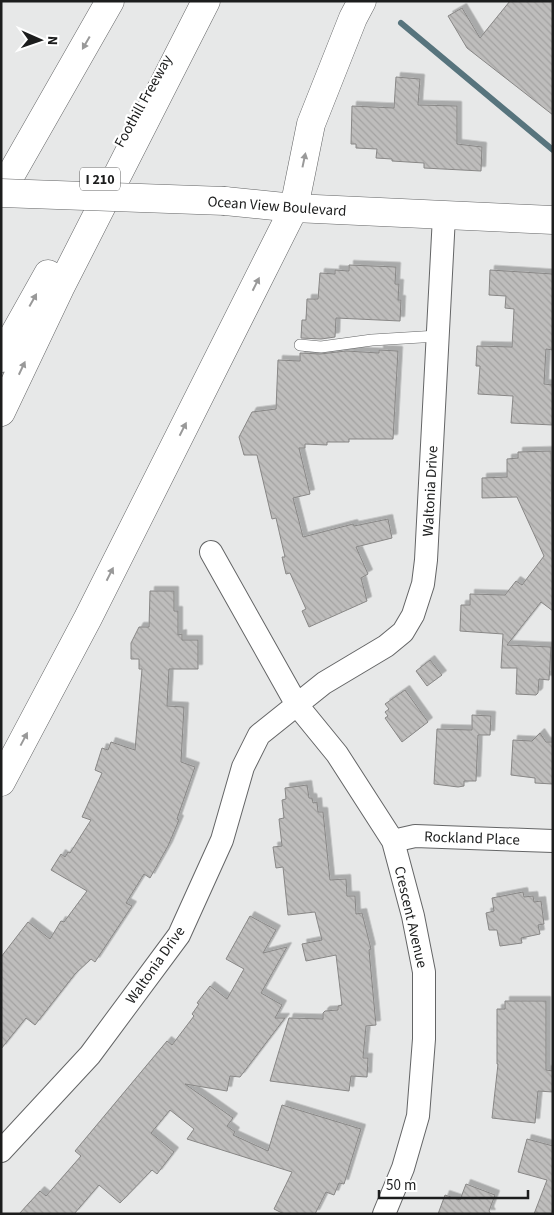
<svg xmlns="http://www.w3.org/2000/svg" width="554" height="1215" font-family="'Source Sans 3',sans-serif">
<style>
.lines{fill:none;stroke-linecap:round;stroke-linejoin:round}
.stream{stroke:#57747d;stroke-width:6}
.building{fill:url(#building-back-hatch);stroke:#888786;filter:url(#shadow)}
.lane-casing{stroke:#646566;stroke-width:12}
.street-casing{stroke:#646566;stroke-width:24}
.secondary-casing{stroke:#646566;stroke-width:29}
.highway-casing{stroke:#646566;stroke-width:29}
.lane{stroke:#fff;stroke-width:11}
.street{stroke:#fff;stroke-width:22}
.secondary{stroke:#fff;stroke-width:28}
.highway{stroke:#fff;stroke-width:28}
.secondary-bridge-casing{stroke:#646566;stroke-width:29;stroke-linecap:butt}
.secondary-bridge{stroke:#fff;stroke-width:28}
.oneway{fill:#999}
.labels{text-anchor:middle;stroke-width:4.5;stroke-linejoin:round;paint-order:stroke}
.shield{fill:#fff;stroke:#606161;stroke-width:1}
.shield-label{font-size:14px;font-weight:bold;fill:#1c1d1d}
.street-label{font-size:15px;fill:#1c1d1d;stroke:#fff}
</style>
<defs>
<pattern id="building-back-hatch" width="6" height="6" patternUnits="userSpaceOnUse" patternTransform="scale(1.25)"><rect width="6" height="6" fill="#bebdbc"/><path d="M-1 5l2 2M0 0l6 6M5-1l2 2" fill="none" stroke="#a3a2a1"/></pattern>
<filter id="shadow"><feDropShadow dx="4.5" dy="-4.5" stdDeviation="0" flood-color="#0004"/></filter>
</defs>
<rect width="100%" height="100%" fill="#e7e8e8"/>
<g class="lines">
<path class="stream" d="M401 23 553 150"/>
</g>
<path class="building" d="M510 1H553V115L467 48 448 16 462 8 480 38Z
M396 77 420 79 418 105 457 106V144L482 147 481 171 424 168V163L392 161V159L376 158 377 149 356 148V144H351L352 106 394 108Z
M349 265 396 267 395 284H399L398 300H401L400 321 336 318 335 337 321 339 301 338 302 320H306L307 299H318L320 273 335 274V270L349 271Z
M490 270 553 274V350L546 349 544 384 553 385V425L511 423 513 396 478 394 480 366H476L477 346 512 347 514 309 505 308 506 296 489 295Z
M379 350 398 351 393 439H349V442H327V445L305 444V448H299L310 494 293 498 303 537 353 524 354 526 388 519 392 538 356 547 368 574 361 578 367 601 309 627 302 611 306 609 290 573 286 574 282 557H285L276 518 272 519 257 455H244L239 437 252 412 276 409 278 360 300 361V353L320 354 346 351 379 353Z
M551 451 553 611 541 602 507 645 551 647 549 680 539 679 538 693 536 695 516 694 517 668H501L503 634 460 631 461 605H470V594L505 595 516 581 522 585 544 556 517 497 482 498V478L507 477V459L518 458V452Z
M150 591H174V611H178V635L182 634V640H198V669H169L167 706 184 707 181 762 195 767 177 819 179 820 168 846 150 878 144 874 126 903 132 906 95 962 91 959 75 974 35 1025 26 1018 1 1049V957L28 922 50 939 61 921 64 922 87 891 51 870 61 854 65 857 68 852 70 853 91 820 82 817 102 773 95 770 102 748 108 750 111 742 135 750 142 669H139V659H131V643L139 627H149Z
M430 660 442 675 427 686 416 671Z
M405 690 428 722 402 742 385 718 388 716 385 712 389 709 385 704Z
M472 715 491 716 490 735H478L476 781H464V786L458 787 434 784 437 729 472 730Z
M540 733 546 742H553V784L535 783V778L511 775 513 740 532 741Z
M307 785 309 798H312L313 803 317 802 318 812H323L330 880 346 879 347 896H355L356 914 362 913 371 949 369 950 376 1025 366 1026 363 1058H368L367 1077 351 1076 349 1091 270 1081 289 1018 323 1019V1013L325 1011 338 1010V1006L342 1005 336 955 306 961 302 944 322 940 315 912 288 915 283 867 276 868 273 847 282 846 279 819 284 818 282 800 286 799 285 788Z
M523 892 524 897 533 896 534 902 541 901 544 924 538 925 540 934 521 938 522 943 500 946 497 930H489L486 913 494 911 492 898Z
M250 916 276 930 263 953 287 947 261 993 282 1005 275 1018H285L240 1077 230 1076 227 1091 185 1084 233 1118 227 1126 235 1132 233 1135 268 1151 282 1105 361 1129 344 1184 339 1183 334 1195 326 1192 315 1214H284L274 1209 292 1172 187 1139 194 1129 170 1110 151 1133 174 1152 157 1174 152 1170 120 1203 99 1185 74 1214H19L40 1191 46 1196 81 1156 75 1151 167 1041 172 1045 194 1016 192 1014 199 1004 197 1003 210 986 227 999 244 969 226 959Z
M505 1001H546V1070L553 1071V1092L538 1091 535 1123 492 1118 498 1064H497V1009H505Z
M527 1139 553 1146V1214H534L547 1180 518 1172Z
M466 1184 495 1195 489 1211 491 1214H438L445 1195 460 1200Z"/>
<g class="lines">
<defs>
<path id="lane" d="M300 345 321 347 372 340 438 336"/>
<path id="street" d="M211 552 297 705 337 754 393 841 413 916 424 972V1039L418 1116 403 1168 384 1214
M393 841 415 836 553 841
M1 1151 90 1055 179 935 222 840 243 767 259 735 324 683 386 646 403 632 413 615 423 584 426 560 444 216"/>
<path id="secondary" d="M225 201 294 208 553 220"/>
<path id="highway" d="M1 192 110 1
M1 358 48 274
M1 412 60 288 206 1
M1 782 88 618 294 208 311 124 353 18 362 1"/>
</defs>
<use href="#lane" class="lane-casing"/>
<use href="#street" class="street-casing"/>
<use href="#secondary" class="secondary-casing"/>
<use href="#highway" class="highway-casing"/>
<use href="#lane" class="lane"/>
<use href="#street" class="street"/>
<use href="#secondary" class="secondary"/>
<use href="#highway" class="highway"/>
<defs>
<path id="secondary-bridge" d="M1 193 225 201"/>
</defs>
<use href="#secondary-bridge" class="secondary-bridge-casing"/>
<use href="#secondary-bridge" class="secondary-bridge"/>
</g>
<defs><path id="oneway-solid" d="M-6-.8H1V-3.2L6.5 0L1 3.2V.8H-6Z" transform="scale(1.25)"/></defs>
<g class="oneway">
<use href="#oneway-solid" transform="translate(86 43) rotate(120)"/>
<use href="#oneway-solid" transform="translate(304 160) rotate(-78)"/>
<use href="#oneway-solid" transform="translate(256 284) rotate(-63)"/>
<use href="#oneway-solid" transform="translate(33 300) rotate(-61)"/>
<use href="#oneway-solid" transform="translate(22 368) rotate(-65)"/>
<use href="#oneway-solid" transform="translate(183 429) rotate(-63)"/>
<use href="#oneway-solid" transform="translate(110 574) rotate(-63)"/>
<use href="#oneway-solid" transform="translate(24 739) rotate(-62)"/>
</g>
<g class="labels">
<rect class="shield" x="80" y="167.5" width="40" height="23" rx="4"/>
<g class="shield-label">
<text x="100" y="184">I 210</text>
</g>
<g class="street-label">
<text transform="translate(143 101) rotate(-61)" y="5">Foothill Freeway</text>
<text transform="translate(277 206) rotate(4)" y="5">Ocean View Boulevard</text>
<text transform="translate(430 491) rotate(-87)" y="5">Waltonia Drive</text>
<text transform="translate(472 838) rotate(2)" y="5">Rockland Place</text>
<text transform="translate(411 917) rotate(77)" y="5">Crescent Avenue</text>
<text transform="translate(155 965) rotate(-55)" y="5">Waltonia Drive</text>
</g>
</g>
<rect width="554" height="1215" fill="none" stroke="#1c1d1d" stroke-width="5"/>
<g transform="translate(40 40) rotate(92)" stroke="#ffffff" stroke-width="4" paint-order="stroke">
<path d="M0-4L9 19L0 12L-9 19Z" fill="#1c1d1d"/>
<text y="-8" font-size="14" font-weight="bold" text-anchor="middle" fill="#1c1d1d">N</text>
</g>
<path d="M379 1190v8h149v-8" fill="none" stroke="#1c1d1d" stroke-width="2.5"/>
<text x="386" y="1190" font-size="15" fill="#1c1d1d" stroke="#ffffff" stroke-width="4" paint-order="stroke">50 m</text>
</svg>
